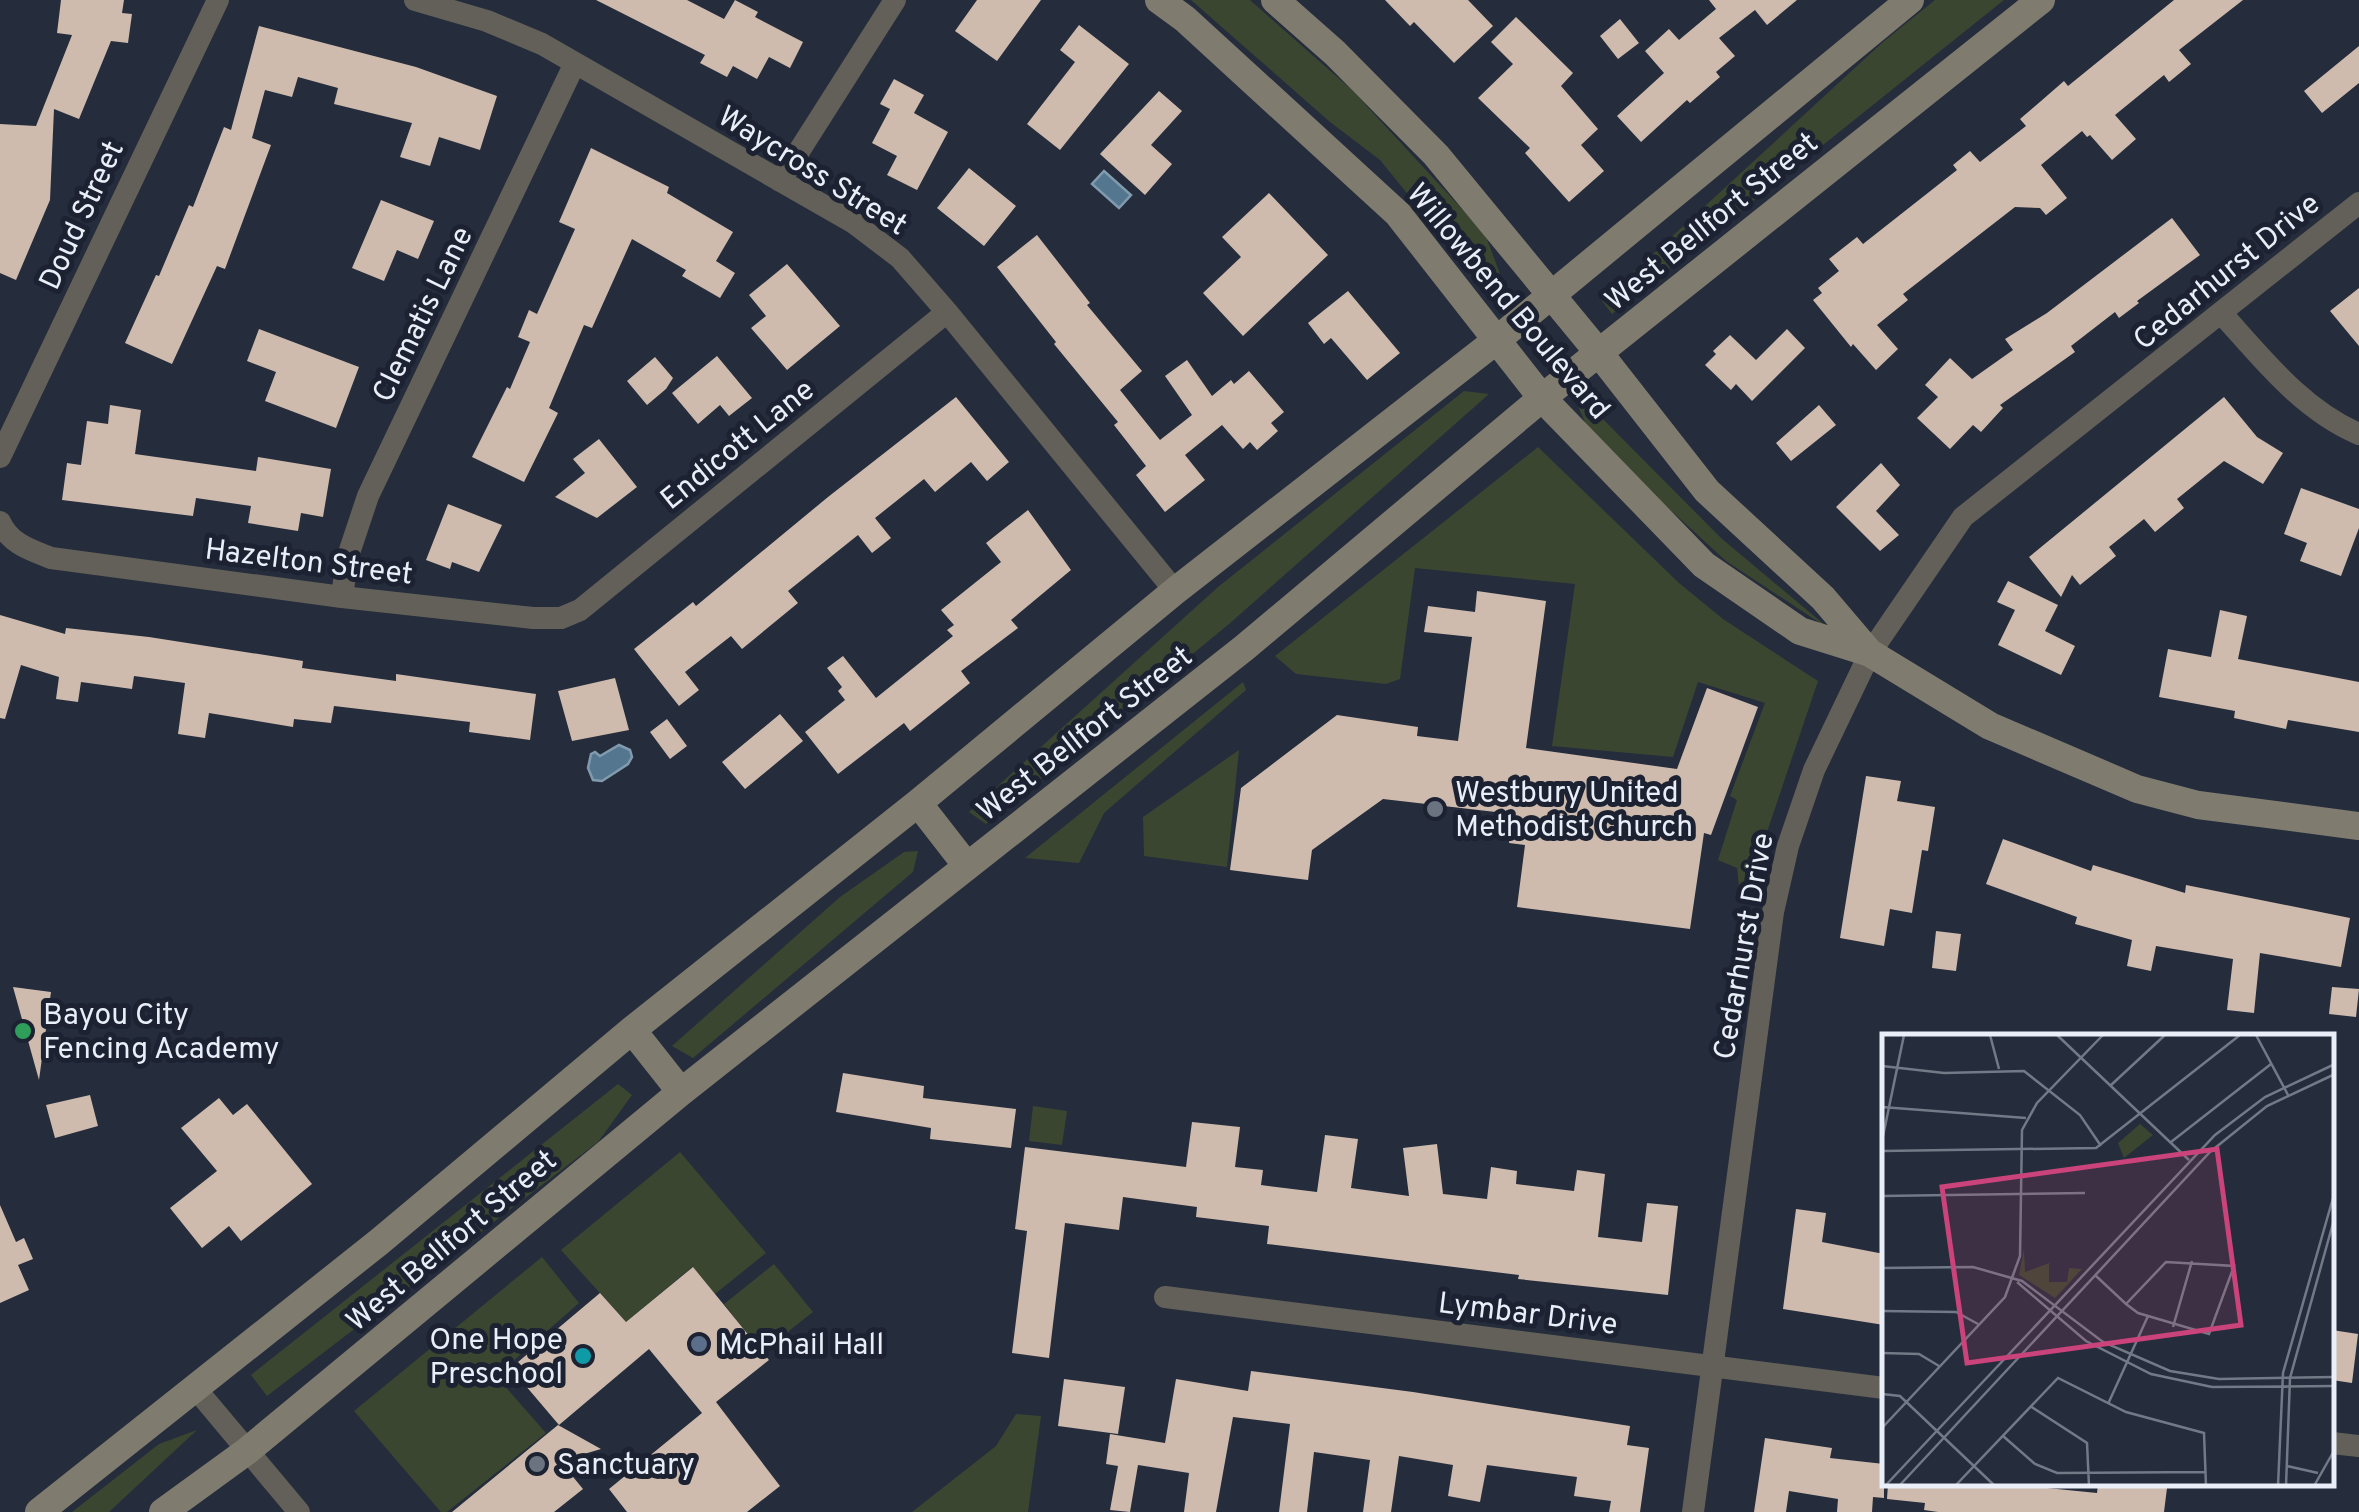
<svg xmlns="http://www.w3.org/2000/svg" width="2359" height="1512" font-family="Overpass,sans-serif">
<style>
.green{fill:#3b4631}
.water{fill:#54778f;stroke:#819bae;stroke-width:2.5}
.building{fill:#cebbae}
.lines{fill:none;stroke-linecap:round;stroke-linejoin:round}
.minor{stroke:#626058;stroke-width:22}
.secondary{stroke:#7f7c6f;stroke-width:28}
.worship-dot{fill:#6b7280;stroke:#1c2231;stroke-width:4}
.leisure-dot{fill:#2e9e5b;stroke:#1c2231;stroke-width:4}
.service-dot{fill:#5c6f8a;stroke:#1c2231;stroke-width:4}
.culture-dot{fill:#0f9aa8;stroke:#1c2231;stroke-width:4}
.labels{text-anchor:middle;stroke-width:10;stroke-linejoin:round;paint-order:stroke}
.street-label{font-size:30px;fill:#e9eef8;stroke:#1c2231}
.poi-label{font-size:30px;fill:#e9eef8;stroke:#1c2231;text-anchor:start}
.inset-road{fill:none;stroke:#737a87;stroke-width:2.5}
.view{fill:#ca437a;fill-opacity:0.15;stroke:#ca437a;stroke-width:5}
.inset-edge{fill:none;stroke:#e9eef8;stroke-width:5}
</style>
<rect width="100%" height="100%" fill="#252c3b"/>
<path class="green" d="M1191 0H1250L1352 90 1485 234 1509 298 1467 267 1380 160 1330 122Z
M1935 0H2004L1612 314 1602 301 1883 42Z
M1464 391 1489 394 1229 624 986 824 969 812 1218 587Z
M1587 403 1721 538 1832 631 1726 561 1592 438 1577 404Z
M1538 447 1679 583 1723 619 1818 681 1745 897 1739 888 1737 868 1718 860 1737 800 1730 796 1765 703 1698 682 1673 757 1552 746 1575 584 1415 568 1400 679 1386 684 1296 674 1275 656Z
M1243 682 1246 690 1104 813 1079 863 1025 858Z
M1239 750 1227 867 1144 856 1143 817Z
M918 851 913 872 693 1058 672 1046 840 897 904 852Z
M618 1084 632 1095 598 1142 267 1396 251 1375Z
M1033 1106 1067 1111 1062 1145 1029 1141Z
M680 1152 766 1253 715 1294 692 1267 626 1322 561 1250Z
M542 1257 579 1303 496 1376 546 1433 447 1512H441L354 1411Z
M774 1264 813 1312 762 1352 724 1304Z
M1016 1414 1041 1416 1028 1512H912L996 1446Z
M197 1430 109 1512H72L159 1444Z"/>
<path class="water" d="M1104 171 1131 195 1119 208 1092 184Z
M619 745 630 750 632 757 628 764 602 781 593 780 588 768 591 754 595 752 600 756Z"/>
<path class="building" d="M61 0H124L122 13 132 14 128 43 111 41 79 119 54 109 50 200 16 280 0 273V124L36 126 72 35 57 33Z
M596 0H687L724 19 735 0 758 12 755 17 803 42 790 68 769 57 757 79 733 66 727 77 700 63 705 55Z
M977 0H1041L997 61 955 31Z
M1385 0H1468L1493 26 1454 63 1414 22 1410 26Z
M1709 0H1797L1767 25 1755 10 1719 38 1735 56 1716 72 1720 77 1690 103 1687 100 1641 142 1617 116 1664 73 1645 51 1669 29 1679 40 1716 9Z
M2174 0H2243L2179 50 2191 64 2169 82 2164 75 2115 115 2136 139 2112 160 2090 135 2087 137 2082 131 2041 165 2067 198 2046 215 2040 208 2015 207 1903 294 1908 300 1877 325 1898 349 1876 370 1853 344 1851 347 1813 300 1822 293 1818 288 1839 271 1829 259 1857 237 1863 244 1957 170 1953 165 1970 151 1980 162 2026 126 2020 119 2041 101 2064 81 2068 86Z
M1516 17 1573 73 1561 86 1598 129 1581 145 1604 171 1569 202 1525 153 1530 148 1478 98 1513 64 1491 42Z
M1620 19 1639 43 1618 59 1600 36Z
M1079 25 1129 64 1060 150 1027 124 1075 62 1060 50Z
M259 26 416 67 497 96 480 150 439 137 430 166 400 157 412 123 334 104 338 88 298 77 292 97 265 90 252 138 271 145 225 269 217 266 172 364 125 343 156 275 159 276 189 205 193 207 224 127 231 130Z
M2359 46V83L2322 113 2304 91Z
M894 79 924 95 914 113 948 132 917 190 887 175 897 156 872 143 890 109 880 104Z
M1159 91 1182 111 1151 145 1172 164 1145 195 1100 154Z
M591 148 669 187 667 193 733 232 716 261 735 273 720 298 682 276 686 270 632 239 592 328 584 325 549 408 558 413 524 482 472 457 507 387 510 389 530 342 518 337 529 310 537 314 575 229 559 222Z
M969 168 1016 206 984 246 937 208Z
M1269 193 1328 255 1243 336 1203 293 1241 257 1222 237Z
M381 200 434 221 418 259 397 250 384 281 352 268Z
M2172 218 2200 255 2137 301 2139 303 2119 318 2115 312 2071 346 2075 352 2000 405 2003 408 1981 432 1973 425 1950 449 1917 418 1938 397 1925 385 1950 358 1972 379 2013 350 2005 339 2047 313Z
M1037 235 1090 303 1087 305 1142 371 1120 390 1160 440 1192 415 1165 376 1187 360 1212 396 1231 380 1234 384 1249 371 1284 412 1271 423 1278 431 1257 450 1250 442 1243 449 1222 425 1185 455 1205 480 1165 512 1136 475 1146 466 1114 425 1118 422 1054 344 1056 342 997 267Z
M787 264 840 326 787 370 751 328 766 316 749 295Z
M2359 288V346L2330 311Z
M1348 291 1400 353 1367 380 1331 338 1324 344 1308 323Z
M259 329 359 367 336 428 265 401 276 372 247 361Z
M1787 329 1805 348 1752 401 1736 384 1731 390 1705 365 1716 354 1713 351 1730 335 1756 360Z
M717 356 752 398 729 416 720 405 698 424 672 393Z
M655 357 673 378 666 389 647 405 627 381Z
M956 397 1009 462 987 481 971 462 935 492 924 479 875 518 891 538 872 553 858 535 788 591 798 603 742 649 731 636 685 672 699 690 679 706 634 649 693 602 696 606 828 497Z
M2224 397 2257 437 2283 453 2263 484 2224 461 2177 499 2184 508 2155 532 2144 519 2109 547 2116 556 2080 585 2072 575 2061 597 2029 557Z
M110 405 141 410 135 454 256 471 258 457 331 469 323 517 301 513 298 531 248 523 251 506 196 498 193 516 62 500 67 463 81 465 87 421 108 424Z
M1819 405 1836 425 1791 461 1776 443Z
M599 439 637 487 597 518 555 497 585 473 573 459Z
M1881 463 1900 485 1876 511 1899 535 1880 551 1836 507Z
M2301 488 2359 509V528L2341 576 2300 561 2307 543 2284 534Z
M448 504 502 525 479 572 452 562 450 569 426 560Z
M1028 510 1071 570 1011 620 1018 628 961 671 970 683 910 731 904 723 838 774 805 732 845 700 838 691 842 687 827 668 843 656 876 698 953 636 947 630 954 625 941 610 1001 562 986 543Z
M2008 581 2058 605 2045 631 2075 646 2061 675 1998 645 2015 610 1997 602Z
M1477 591 1546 601 1526 748 1677 769 1707 688 1758 707 1711 835 1704 833 1690 929 1517 907 1525 845 1509 843 1513 814 1383 799 1312 850 1308 880 1230 870 1241 788 1337 715 1418 727 1417 736 1458 741 1472 637 1424 632 1428 606 1475 612Z
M2220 610 2247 616 2238 659 2359 682V732L2288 720 2286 729 2234 718 2235 711 2159 697 2168 649 2211 657Z
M0 615 65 634 66 628 149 637 303 661 302 668 396 681V674L536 694 530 740 469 732 470 722 334 706 331 723 294 719 293 727 209 713 205 738 178 734 185 683 134 676 132 689 81 682 78 702 56 699 59 677 21 665 5 719 0 718Z
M615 678 629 730 572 741 558 691Z
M780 714 803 741 745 789 722 762Z
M667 719 687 746 670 759 650 732Z
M1866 776 1901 781 1897 801 1935 807 1928 851 1922 850 1912 913 1890 909 1884 946 1840 938Z
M2003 839 2091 871 2093 865 2185 893 2186 885 2350 918 2341 967 2260 953 2254 1013 2227 1010 2233 959 2156 946 2151 971 2127 966 2132 940 2075 924 2077 917 1986 884Z
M1936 931 1961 934 1956 971 1932 968Z
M13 987 51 992 39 1080Z
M2332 987 2359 989 2356 1017 2329 1014Z
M843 1073 924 1086 923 1098 1016 1109 1011 1148 930 1139 931 1128 836 1112Z
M90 1095 98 1126 55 1138 46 1105Z
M219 1098 233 1115 247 1104 312 1184 241 1241 229 1226 202 1248 170 1208 217 1171 181 1128Z
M1192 1122 1240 1127 1235 1167 1263 1170 1261 1185 1317 1192 1325 1135 1358 1139 1351 1188 1409 1196 1403 1148 1437 1144 1443 1194 1487 1199 1491 1167 1517 1171 1516 1184 1574 1191 1577 1170 1605 1174 1598 1237 1642 1242 1647 1203 1678 1206 1668 1295 1518 1279 1519 1275 1267 1244 1269 1226 1196 1217 1197 1207 1123 1197 1119 1230 1065 1223 1049 1358 1012 1353 1027 1231 1015 1229 1025 1147 1186 1167Z
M0 1205 16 1242 24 1238 33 1259 18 1265 29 1290 0 1303Z
M1796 1209 1826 1213 1822 1242 1884 1254V1325L1783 1309Z
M693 1267 769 1360 716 1402 780 1486 747 1512H627L609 1489 702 1413 649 1349 559 1425 514 1372 522 1366 518 1362 600 1293 626 1322Z
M2332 1330 2358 1334 2352 1383 2332 1380Z
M1251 1371 1413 1392 1630 1426 1627 1445 1649 1448 1640 1512H1609L1611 1501 1574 1496 1577 1477 1487 1465 1480 1502 1448 1496 1453 1465 1399 1456 1391 1512H1363L1370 1460 1314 1452 1307 1512H1279L1290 1424 1233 1417 1216 1512H1184L1189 1473 1138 1465 1130 1512 1110 1510 1118 1466 1106 1464 1110 1434 1165 1443 1176 1379 1248 1391Z
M1064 1379 1125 1387 1118 1434 1058 1426Z
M558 1425 601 1449 560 1461 583 1489 554 1512H452Z
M1765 1438 1832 1448 1830 1458 1884 1464V1498L1873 1497 1872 1512H1837L1838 1499 1789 1491 1786 1512H1754Z
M1888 1484H2008L2097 1493 2098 1484 2167 1488 2164 1512H1938L1924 1510 1925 1503 1887 1499Z"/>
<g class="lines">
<path class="minor" d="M415 0 487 21 542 44 854 223 900 258 947 312 1175 591
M780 181 895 0
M2222 314C2262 358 2302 410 2359 434
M0 457 218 0
M0 522C10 544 31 550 51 558L342 597 533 618H561L580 610 947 312
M342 597 347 559 368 496 575 63
M1165 1297 1884 1388
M196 1389 299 1512
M2332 1443 2359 1446
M1693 1512 1773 912 1788 846 1814 770 1870 653 1963 517 2359 203"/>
<path class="secondary" d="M1159 0 1185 19 1398 214 1542 398 1704 565 1800 631 1870 653 1990 726 2137 789 2198 805 2359 826
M1275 0 1335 53 1436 155 1599 353 1707 491 1823 598 1869 652
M918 803 967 866
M632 1030 681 1092
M39 1512 379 1242 632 1030 918 803 1175 591 1498 339 1910 0
M163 1512 247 1451 681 1092 1244 648 1542 398 2041 0"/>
</g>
<g class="worship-dot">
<circle cx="1435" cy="809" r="10"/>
<circle cx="537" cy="1464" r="10"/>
</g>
<circle class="leisure-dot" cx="23" cy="1031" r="10"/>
<circle class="service-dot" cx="699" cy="1344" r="10"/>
<circle class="culture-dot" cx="583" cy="1356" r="10"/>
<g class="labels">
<g class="street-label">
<text transform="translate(813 170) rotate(32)" y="10">Waycross Street</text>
<text transform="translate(81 215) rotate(-65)" y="10">Doud Street</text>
<text transform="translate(1711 221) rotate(-39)" y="10">West Bellfort Street</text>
<text transform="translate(2226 271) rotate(-39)" y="10">Cedarhurst Drive</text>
<text transform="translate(1509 301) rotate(50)" y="10">Willowbend Boulevard</text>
<text transform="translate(422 314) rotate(-64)" y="10">Clematis Lane</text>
<text transform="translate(737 444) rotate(-39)" y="10">Endicott Lane</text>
<text transform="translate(309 561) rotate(7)" y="10">Hazelton Street</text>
<text transform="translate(1084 733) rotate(-38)" y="10">West Bellfort Street</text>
<text transform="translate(1743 946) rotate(-80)" y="10">Cedarhurst Drive</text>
<text transform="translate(451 1240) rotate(-40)" y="10">West Bellfort Street</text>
<text transform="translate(1528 1313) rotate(7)" y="10">Lymbar Drive</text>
</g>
<g class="poi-label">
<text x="1455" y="802">Westbury United<tspan x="1455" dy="34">Methodist Church</tspan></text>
<text x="43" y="1024">Bayou City<tspan x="43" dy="34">Fencing Academy</tspan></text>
<text x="563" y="1349" text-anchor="end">One Hope<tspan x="563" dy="34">Preschool</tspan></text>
<text x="719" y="1354">McPhail Hall</text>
<text x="557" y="1474">Sanctuary</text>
</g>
</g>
<g transform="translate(1882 1034)">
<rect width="452" height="452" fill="#252c3b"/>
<path d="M258 90 271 101 242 124 236 109ZM142 215 143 238 167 229V248H185L187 234 200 235 173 264 137 241Z" fill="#3b4631"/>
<path class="inset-road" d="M108 1 117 35M175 1 307 126M374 1 406 61M0 32 62 39 142 37 198 81 219 112M228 52 283 1M0 73 144 84M0 107 22 1M289 108 389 30M0 117 214 114 358 1M0 162 203 159M0 234 91 233 140 247 221 308 288 337 337 345 453 343M213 241 244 270 256 279 327 300 352 232 284 228 244 270M135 248 204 307 269 340 330 353 453 352M0 277 74 278 96 290M291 293 310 227M0 319 37 320 57 332M0 360 18 362 113 452M226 370 266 282M148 372 205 409 207 452M0 394 123 263 138 222 140 96 155 69 221 1M121 402 153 430 175 439 324 438M405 432 436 439M3 452 333 101 383 63 453 30M17 452 328 118 385 72 453 40M73 452 176 344 244 378 322 399 324 452M396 452 401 339 453 157M404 452 408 344 453 182M432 452 453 415"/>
<path class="view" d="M335 115 359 291 85 329 60 153Z"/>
<rect width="452" height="452" class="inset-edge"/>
</g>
</svg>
